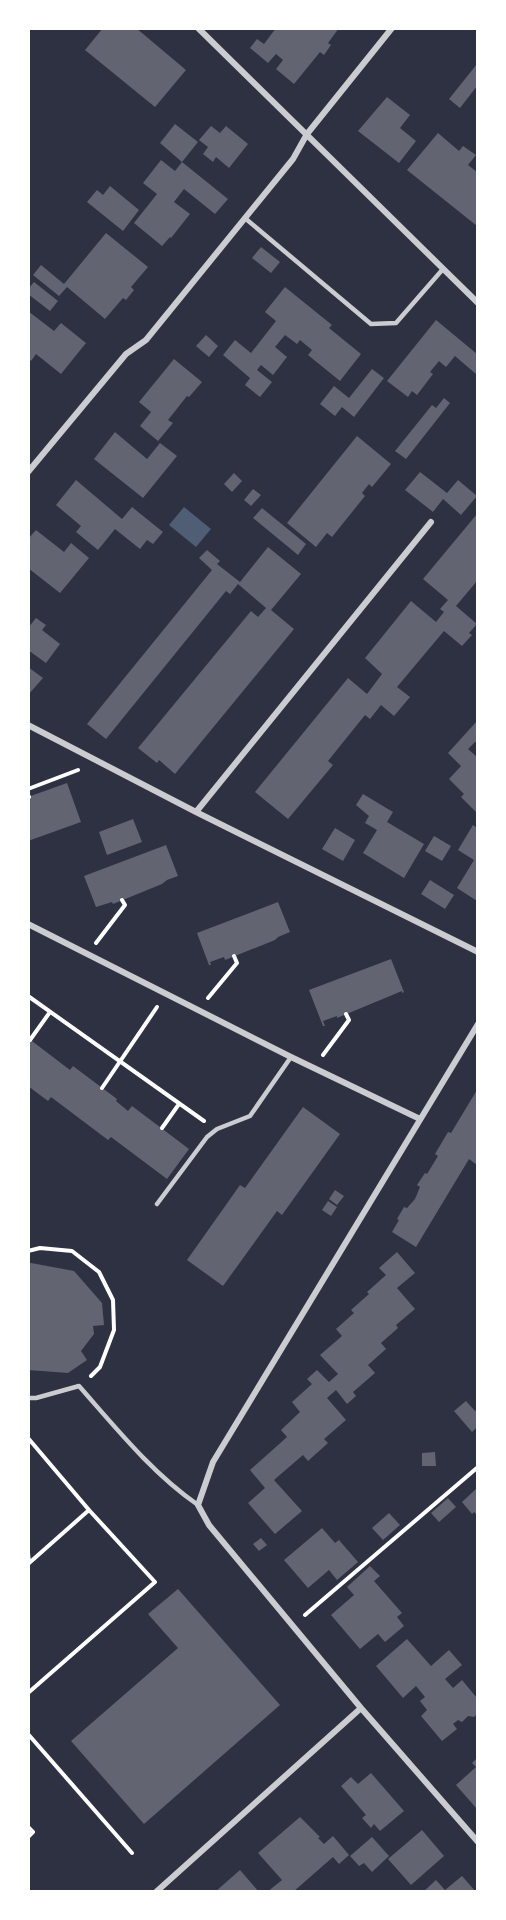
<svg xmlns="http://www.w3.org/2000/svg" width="506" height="1920" font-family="Signika,sans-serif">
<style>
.water{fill:#4f5d75}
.building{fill:#626471}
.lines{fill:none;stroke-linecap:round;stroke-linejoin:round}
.path{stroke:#fff;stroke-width:4}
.service{stroke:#caccd0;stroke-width:4.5}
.minor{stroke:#caccd0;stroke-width:6}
</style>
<rect width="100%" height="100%" fill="#2d3142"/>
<path class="water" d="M184 507 211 529 196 547 169 525Z"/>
<path class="building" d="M103 28H136L186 70 155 107 85 50Z
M276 28H339L328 43 331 45 324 55 320 52 294 84 276 69 283 60 276 54 268 63 250 48 257 39 264 44Z
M477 64V86L460 108 449 99Z
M387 97 410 115 400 128 416 141 399 163 358 131Z
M175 124 198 142 182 162 228 199 215 214 184 189 174 202 190 214 171 238 170 237 162 246 134 223 157 194 143 183 161 160 175 171 182 162 160 143Z
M211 126 220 133 226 126 248 144 229 168 216 157 213 162 203 154 208 147 199 140Z
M438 133 459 151 463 146 476 155 468 165 477 172V226L407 170Z
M110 186 139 210 123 231 87 202 97 190 103 195Z
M106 233 148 267 131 287 134 290 126 300 123 298 105 319 67 287 59 296 33 275 41 265 64 284Z
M261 247 280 262 271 273 252 258Z
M34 282 58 301 50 311 28 294V289Z
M285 287 332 325 329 328 361 354 340 381 308 355 312 350 300 340 297 344 285 335 275 347 287 357 273 375 261 365 257 370 272 382 260 397 245 385 250 378 223 355 235 340 251 353 276 321 265 312Z
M28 311 54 331 61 323 86 343 61 374 36 354 31 361 28 358Z
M436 320 477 354V375L455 356 446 367 439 361 430 372 433 374 417 395 412 391 408 397 387 381Z
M206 335 218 346 209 357 196 346Z
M174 359 202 382 189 397 187 396 168 420 173 423 158 441 140 426 151 412 139 402Z
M372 369 384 378 354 417 342 407 335 416 320 404 334 386 349 398Z
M444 398 450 403 406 459 395 451 432 405 436 408Z
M115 432 147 459 160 443 177 456 143 498 94 459Z
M357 436 391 464 372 487 369 484 362 493 365 496 332 537 327 533 316 547 287 523Z
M420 472 447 493 458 480 477 496 461 515 443 499 433 512 405 490Z
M234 473 242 481 232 492 224 484Z
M76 480 122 519 132 507 163 532 153 544 147 540 140 549 115 529 98 550 76 532 81 526 56 505Z
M253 489 261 495 251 506 244 500Z
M262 508 306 544 298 555 253 518Z
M477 514V581L456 606 477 624 469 633 472 635 462 646 444 631 397 687 410 697 394 716 381 705 370 719 365 715 328 761 333 765 288 819 255 792 348 678 367 694 382 674 365 658 411 601 436 622 444 612 440 609 448 600 423 579Z
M36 530 64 552 71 543 89 558 60 593 28 568V539Z
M268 547 301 574 271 610 294 629 175 774 159 760 157 763 138 748 251 611 258 617 266 608 238 584 230 594 226 591 106 739 87 724 212 570 199 558 207 550 220 561 217 564 240 582Z
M36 618 46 625 42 630 60 644 46 663 28 650V628Z
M28 667 43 678 28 695Z
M477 721V743L475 742 468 749 477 757V813L461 797 464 794 449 779 461 766 448 753Z
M67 783 81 822 28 841V797Z
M363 794 393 812 387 822 424 844 404 878 363 853 377 830 365 823 369 816 356 805Z
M133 819 142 842 107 855 99 832Z
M473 825 477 828V901L457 888 474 860 458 850Z
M335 828 355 840 343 861 322 849Z
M434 836 451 846 442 861 425 851Z
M166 845 178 876 167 880 162 884 113 904 112 902 96 907 84 876Z
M430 880 454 895 445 909 421 894Z
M278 902 290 932 278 937 275 940 225 960 224 957 210 962 211 965H209L197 933Z
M391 959 404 992 402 993V991L337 1018V1016L323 1021 325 1026H323L309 990Z
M28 1038 70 1070 73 1066 117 1099 116 1101 128 1111 132 1106 189 1149 167 1179 111 1137 108 1140 51 1097 48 1101 28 1086Z
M477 1090V1165L469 1159 416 1247 392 1232 399 1220 397 1219 404 1207 407 1208 415 1199 420 1187 417 1185 425 1173 427 1174 438 1156 435 1154 448 1132 451 1133Z
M303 1107 340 1134 282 1215 277 1211 223 1286 187 1260 240 1185 245 1188Z
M335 1190 344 1196 337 1205 329 1199Z
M328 1201 337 1207 331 1216 322 1210Z
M397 1252 415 1273 397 1288 415 1309 396 1325 398 1328 381 1343 386 1349 368 1365 375 1373 353 1392 356 1396 347 1404 336 1390 327 1398 346 1420 324 1439 328 1443 308 1461 303 1455 274 1480 302 1511 275 1534 248 1503 265 1488 250 1470 287 1437 281 1430 300 1412 292 1402 312 1384 307 1379 317 1370 329 1382 338 1374 320 1355 342 1336 336 1329 354 1313 351 1310 369 1294 367 1292 386 1275 379 1268Z
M31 1263 74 1271 102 1303 104 1325 93 1326 94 1334 81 1351 87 1360 68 1373 28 1370V1264Z
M466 1401 475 1411 477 1409V1427L472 1432 454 1411Z
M435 1452 436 1466H422V1453Z
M477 1488V1515L474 1512 472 1514 462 1502Z
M448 1498 456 1507 439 1522 431 1513Z
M389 1513 400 1525 383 1540 372 1528Z
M322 1528 335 1543 339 1540 358 1562 337 1580 329 1570 308 1588 284 1560Z
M261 1538 267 1545 259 1551 253 1544Z
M370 1566 380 1576 374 1581 402 1613 397 1617 404 1626 385 1642 378 1634 360 1649 331 1615 354 1595 347 1587Z
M178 1589 280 1705 144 1824 71 1741 178 1648 148 1614Z
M407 1639 431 1666 449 1650 462 1665 445 1679 453 1688 462 1680 477 1698V1714L474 1717 468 1716 462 1722 458 1720 453 1724 457 1729 442 1741 421 1716 427 1710 420 1701 425 1697 416 1686 403 1698 376 1666Z
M477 1758V1809L456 1785 476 1767 472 1763Z
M371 1773 404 1811 380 1831 374 1824 371 1828 362 1818 366 1815 341 1786 351 1777 358 1784Z
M300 1817 320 1837 318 1838 324 1844 333 1836 349 1855 339 1864 333 1857 293 1892H267L282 1880 258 1853Z
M422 1830 444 1856 411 1885 388 1859Z
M372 1837 389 1856 372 1872 364 1863 359 1866 350 1856Z
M240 1870 259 1892H215Z
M462 1876 476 1892H423L436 1880 445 1890Z"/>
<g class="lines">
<path class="path" d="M28 789 78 770
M28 795 29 797
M96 943 125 905 122 900
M28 996 204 1121
M208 998 237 963 234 956
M30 1040 50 1012
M323 1055 349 1020 346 1014
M102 1088 157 1007
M162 1128 179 1104
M28 1251 40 1248 72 1251 99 1272 113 1300 114 1330 100 1367 91 1376
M28 1438 89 1510
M28 1553 29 1563
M28 1564 89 1510 155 1582 28 1693
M305 1615 478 1467
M28 1734 132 1853
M28 1827 33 1832 28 1837"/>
<path class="service" d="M246 219 371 324 396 323 443 269
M157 1204 207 1137 217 1129 250 1116 291 1057
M28 1398H36L79 1386C116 1428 152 1473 198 1505"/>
<path class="minor" d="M198 28 478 303
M28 472 126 354 146 340 293 159 307 134 392 28
M28 725 196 812 478 952
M196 812 431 522
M28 924 291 1057 420 1119
M478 1024 213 1462 198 1505 209 1525 361 1708 478 1842
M156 1892 361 1708"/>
</g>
<rect width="506" height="1920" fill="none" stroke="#ffffff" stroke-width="60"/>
</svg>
